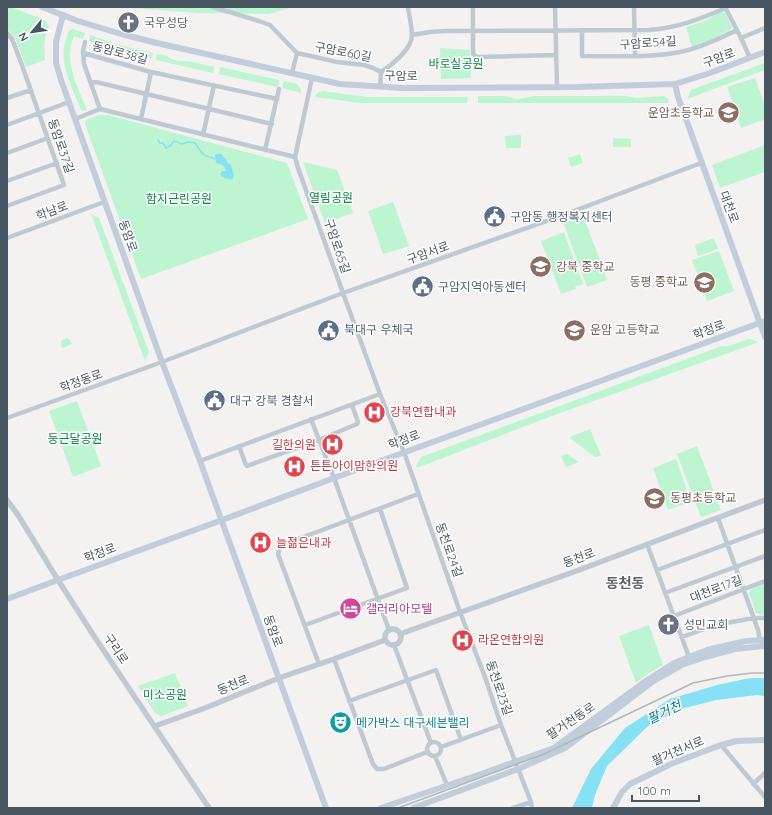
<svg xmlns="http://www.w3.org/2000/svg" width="772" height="815" font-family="Quicksand,'Noto Sans KR',sans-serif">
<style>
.green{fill:#bdf4d1}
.water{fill:#86e1f5}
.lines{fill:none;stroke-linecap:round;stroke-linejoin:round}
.stream{stroke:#86e1f5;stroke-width:1.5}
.minor{stroke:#bec9d2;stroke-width:4.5}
.tertiary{stroke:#bec9d2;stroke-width:5.5}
.secondary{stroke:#c1cdda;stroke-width:6}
.rail{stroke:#b3b7bc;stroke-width:1.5}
.labels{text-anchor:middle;stroke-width:3;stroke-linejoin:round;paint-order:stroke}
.worship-label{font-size:12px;fill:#5b616d;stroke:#fff;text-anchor:start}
.street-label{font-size:12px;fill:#475661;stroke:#fff}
.park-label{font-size:12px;fill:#0e8647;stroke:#fff}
.education-label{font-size:12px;fill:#785e54;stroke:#fff;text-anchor:start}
.service-label{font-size:12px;fill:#4e5e75;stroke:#fff;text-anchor:start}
.health-label{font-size:12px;fill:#be3a42;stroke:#fff;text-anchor:start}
.hotel-label{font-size:12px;fill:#b23c85;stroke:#fff;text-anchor:start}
.culture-label{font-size:12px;fill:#0d838f;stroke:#fff;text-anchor:start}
.water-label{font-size:13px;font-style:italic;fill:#037e99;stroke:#fff}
.quarter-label{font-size:14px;font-weight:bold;fill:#5d6267;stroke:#fff}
</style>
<rect width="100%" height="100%" fill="#f4f1f1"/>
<path class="green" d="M7 7H11L46 21 49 27C43 38 44 49 45 60L26 67 15 38 7 28Z
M117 7H293L269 14 199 13Z
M721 12 725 13 732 27 730 30 707 42 692 47 686 27 704 21Z
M73 29 85 33 83 39 74 36C63 62 77 85 87 110L83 111 81 110C73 89 59 65 65 43 66 39 68 35 69 31Z
M90 35 119 45 153 53 151 59 117 50 89 41Z
M440 48 470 50 471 78 441 79Z
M157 54 167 56 171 59 179 61H188L214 67 213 73 156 60Z
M765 63V70L687 99 691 90Z
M220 67 279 80 278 87 219 74Z
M755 78 765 106V119L741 128 727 87Z
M284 81 297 84 301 90V93L282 88Z
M322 91 367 97H468L467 103H361L315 97 316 94Z
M478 96H504L517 99 534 96H626L636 98 664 96 668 99 669 103H478Z
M99 115H108L287 163 308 219 141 279 85 124 86 120Z
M521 135V148H506L505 136Z
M613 138 631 139V147H613Z
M765 145V172L720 188 712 165Z
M580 154 583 163 571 167 568 158Z
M303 162 337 170 353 213 325 223Z
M393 202 409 246 383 254 368 211Z
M91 214 99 218 149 352 145 361Z
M583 215 607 280 587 287 563 222Z
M564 232 583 284 575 287 576 289 561 294 541 241Z
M714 238 718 249 698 256 695 245Z
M719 251 734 291 707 301 692 260Z
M67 338 70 340 72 344 62 348 61 343 62 340Z
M749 339 759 342 549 417 417 468 416 466 421 457 722 346H729Z
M77 401 101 466 73 477 49 411Z
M590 429 601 456 595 457 571 439 570 437Z
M697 446 721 510 701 517 677 454Z
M567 454 579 462 566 467 561 456Z
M676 459 691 502 668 510 653 468Z
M765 583V615L759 614 756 613 749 593 751 589Z
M649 625 663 665 646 675 636 683 619 636Z
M175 673 188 706 161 716 155 713 138 686Z"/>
<path class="water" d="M217 154H221L226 159 227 162 231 165 234 176 232 180 222 177 220 174 222 171H225L226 170 223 165 216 163 215 155Z
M750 678H765V696L757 695 716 700 681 709 649 725 607 766 595 795 592 808H572L591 769 625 728 670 699 717 685Z"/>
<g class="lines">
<path class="stream" d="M158 140 160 143H163L166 148 170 146 174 141 178 142 181 144 189 142 195 143 202 153 206 156 215 159"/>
<path class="minor" d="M213 7 259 21 270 25 297 53
M473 7V54L477 57 556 55
M555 7 557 87
M634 7 635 55
M725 7 741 38 750 58
M582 30V56C614 56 649 58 680 52 700 48 719 39 737 30
M7 33 12 39 23 68 64 185 7 206
M412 35 430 32 445 31 649 30C677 28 700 19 726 8
M741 38 765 28
M85 42 83 51 84 64 100 109
M83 53 151 72 277 99
M381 72C392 65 412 49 412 35 412 27 409 15 408 7
M292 73 297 53 337 62 364 65 373 68 381 72
M312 78 295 157 298 168 343 293 380 394 404 452 460 612 485 677 501 725 531 802 532 808
M91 83 96 82 272 124
M380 87 381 72
M7 98 31 90
M75 119 100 109 295 157
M141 119 151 72
M7 125 69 102
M203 135 214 85
M265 150 279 89
M7 153 48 138
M7 181 57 163
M7 238 104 202
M7 418 162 362 343 293 558 217 701 163
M311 419 334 478 389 630
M239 446 246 465 247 466 319 440 357 424 358 422 352 405
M200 461 380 394
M718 518 758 630 760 640
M647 544 689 657
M657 570 765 530
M665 593 765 556
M674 616 765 581
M305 625 407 588 380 509
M682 637 715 625 754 618H765
M394 645 431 743
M334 659 373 764 377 769H384L427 752
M319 664 278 554 281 545 325 529 418 494
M349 701 436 670 461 740
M427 749a7 7 0 1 1 14 0a7 7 0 1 1-14 0Z
M721 745 765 797
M441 747 501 725
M435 756 447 785
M753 784 765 773
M513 808 531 802"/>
<path class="tertiary" d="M7 500 18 515 58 580 94 636 209 808
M385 637a8 8 0 1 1 16 0a8 8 0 1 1-16 0Z
M400 634 579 570 765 500
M155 726 205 708 279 678 334 659 385 640"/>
<path class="secondary" d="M42 7 78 21 121 34 157 43 340 84 402 88 577 87 675 84 710 73 765 52
M63 15 56 42V63L61 80 75 119 162 362 200 461 326 808
M675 84 678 97 765 337
M7 599 58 580 222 520 334 478 765 321
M381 808 481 774 554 748 646 681 674 663 707 650 746 641 765 640
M413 808 518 769 565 748 652 682 682 665 705 657 735 649 765 646
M613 808 622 792 630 784 673 763 721 745 737 741 765 740"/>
<path class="rail" d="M398 808 544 754 693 683 727 676 752 673H765"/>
</g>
<defs>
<symbol id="church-disc" viewBox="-11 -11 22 22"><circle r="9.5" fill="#6b7280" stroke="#fff"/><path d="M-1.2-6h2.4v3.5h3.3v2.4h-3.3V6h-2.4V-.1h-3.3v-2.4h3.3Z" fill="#fff"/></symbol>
<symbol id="school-disc" viewBox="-11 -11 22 22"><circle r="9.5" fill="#8d6e63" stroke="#fff"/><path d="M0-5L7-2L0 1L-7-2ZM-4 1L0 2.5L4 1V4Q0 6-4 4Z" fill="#fff"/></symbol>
<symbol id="civic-disc" viewBox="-11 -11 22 22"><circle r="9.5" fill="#5c6f8a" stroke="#fff"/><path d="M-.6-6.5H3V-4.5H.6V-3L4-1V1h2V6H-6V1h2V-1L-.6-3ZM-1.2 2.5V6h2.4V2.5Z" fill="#fff"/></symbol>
<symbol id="hospital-disc" viewBox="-11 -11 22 22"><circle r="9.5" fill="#e0444e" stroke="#fff"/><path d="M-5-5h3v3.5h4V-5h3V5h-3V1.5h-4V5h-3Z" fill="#fff"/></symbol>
<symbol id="hotel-disc" viewBox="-11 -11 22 22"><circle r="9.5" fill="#d1479c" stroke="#fff"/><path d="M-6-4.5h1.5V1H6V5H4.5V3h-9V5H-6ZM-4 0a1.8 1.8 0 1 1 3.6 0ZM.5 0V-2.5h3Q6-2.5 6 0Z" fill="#fff"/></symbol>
<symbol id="theatre-disc" viewBox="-11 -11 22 22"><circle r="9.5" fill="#0f9aa8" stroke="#fff"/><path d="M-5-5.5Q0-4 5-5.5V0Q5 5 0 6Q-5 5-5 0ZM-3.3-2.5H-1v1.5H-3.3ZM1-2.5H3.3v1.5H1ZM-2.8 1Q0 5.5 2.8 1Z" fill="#fff"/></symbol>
</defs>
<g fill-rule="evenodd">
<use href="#church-disc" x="116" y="10" width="25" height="25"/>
<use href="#school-disc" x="716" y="100" width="25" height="25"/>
<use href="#civic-disc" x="482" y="204" width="25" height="25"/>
<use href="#school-disc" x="528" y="254" width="25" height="25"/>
<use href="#school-disc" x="692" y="270" width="25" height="25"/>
<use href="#civic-disc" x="410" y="274" width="25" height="25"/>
<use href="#civic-disc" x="316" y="318" width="25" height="25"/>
<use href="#school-disc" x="562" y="318" width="25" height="25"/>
<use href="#civic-disc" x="202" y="388" width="25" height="25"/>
<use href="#hospital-disc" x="362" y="400" width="25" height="25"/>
<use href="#hospital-disc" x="320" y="432" width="25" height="25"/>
<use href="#hospital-disc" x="282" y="454" width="25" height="25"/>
<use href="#school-disc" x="642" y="486" width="25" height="25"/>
<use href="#hospital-disc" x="248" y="530" width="25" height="25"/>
<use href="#hotel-disc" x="338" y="596" width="25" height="25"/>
<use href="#church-disc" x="656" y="612" width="25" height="25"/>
<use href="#hospital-disc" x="450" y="628" width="25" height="25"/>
<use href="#theatre-disc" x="328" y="710" width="25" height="25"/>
</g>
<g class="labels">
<g class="worship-label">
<text x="144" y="27">국우성당</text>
<text x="684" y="629">성민교회</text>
</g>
<g class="street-label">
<text transform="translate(648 43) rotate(-4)" y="4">구암로54길</text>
<text transform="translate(343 52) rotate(11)" y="4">구암로60길</text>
<text transform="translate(120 53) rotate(15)" y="4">동암로38길</text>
<text transform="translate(719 58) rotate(-20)" y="4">구암로</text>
<text transform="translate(401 76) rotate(1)" y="4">구암로</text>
<text transform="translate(61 146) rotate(71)" y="4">동암로37길</text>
<text transform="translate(729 207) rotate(70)" y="4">대천로</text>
<text transform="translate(52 211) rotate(-21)" y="4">학남로</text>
<text transform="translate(128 236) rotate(71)" y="4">동암로</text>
<text transform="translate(337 246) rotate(71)" y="4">구암로65길</text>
<text transform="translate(428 253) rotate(-20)" y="4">구암서로</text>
<text transform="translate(709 330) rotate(-20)" y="4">학정로</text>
<text transform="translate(81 381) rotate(-20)" y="4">학정동로</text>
<text transform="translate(404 440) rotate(-20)" y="4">학정로</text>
<text transform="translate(449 550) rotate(70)" y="4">동천로24길</text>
<text transform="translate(100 553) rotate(-20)" y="4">학정로</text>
<text transform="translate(579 558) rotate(-20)" y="4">동천로</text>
<text transform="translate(716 589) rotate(-21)" y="4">대천로17길</text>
<text transform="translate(273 631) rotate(70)" y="4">동암로</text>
<text transform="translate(116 649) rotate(56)" y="4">구리로</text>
<text transform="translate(233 685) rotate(-22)" y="4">동천로</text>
<text transform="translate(499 688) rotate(71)" y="4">동천로23길</text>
<text transform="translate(571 721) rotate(-34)" y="4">팔거천동로</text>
<text transform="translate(678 751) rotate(-23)" y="4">팔거천서로</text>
</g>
<g class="park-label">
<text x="456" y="68">바로실공원</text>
<text x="331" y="202">열림공원</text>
<text x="179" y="203">함지근린공원</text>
<text x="75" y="443">둥근달공원</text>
<text x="165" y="699">미소공원</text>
</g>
<g class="education-label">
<text x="714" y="117" text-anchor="end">운암초등학교</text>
<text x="556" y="271">강북 중학교</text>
<text x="688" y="286" text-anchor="end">동평 중학교</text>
<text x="590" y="334">운암 고등학교</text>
<text x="670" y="502">동평초등학교</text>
</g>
<g class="service-label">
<text x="510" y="221">구암동 행정복지센터</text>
<text x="438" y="291">구암지역아동센터</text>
<text x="344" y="334">북대구 우체국</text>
<text x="230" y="405">대구 강북 경찰서</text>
</g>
<g class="health-label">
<text x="390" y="416">강북연합내과</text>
<text x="316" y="449" text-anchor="end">길한의원</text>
<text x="310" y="470">튼튼아이맘한의원</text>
<text x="276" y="547">늘젊은내과</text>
<text x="478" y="644">라온연합의원</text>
</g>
<g class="hotel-label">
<text x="366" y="613">갤러리아모텔</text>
</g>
<g class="culture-label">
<text x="356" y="727">메가박스 대구세븐밸리</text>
</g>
<g class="water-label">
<text transform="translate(664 712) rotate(-26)" y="5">팔거천</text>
</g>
<g class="quarter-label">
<text x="625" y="588">동천동</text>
</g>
</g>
<rect width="772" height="815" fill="none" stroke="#475661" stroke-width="16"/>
<g transform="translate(32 32) rotate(241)" stroke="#ffffff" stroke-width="3" paint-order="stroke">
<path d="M0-3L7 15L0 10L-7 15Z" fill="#475661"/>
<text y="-6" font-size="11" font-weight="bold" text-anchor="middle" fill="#475661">N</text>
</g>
<path d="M632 795v6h67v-6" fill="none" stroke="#475661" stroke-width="2"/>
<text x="638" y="795" font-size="12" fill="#475661" stroke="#ffffff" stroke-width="3" paint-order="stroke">100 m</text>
</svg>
